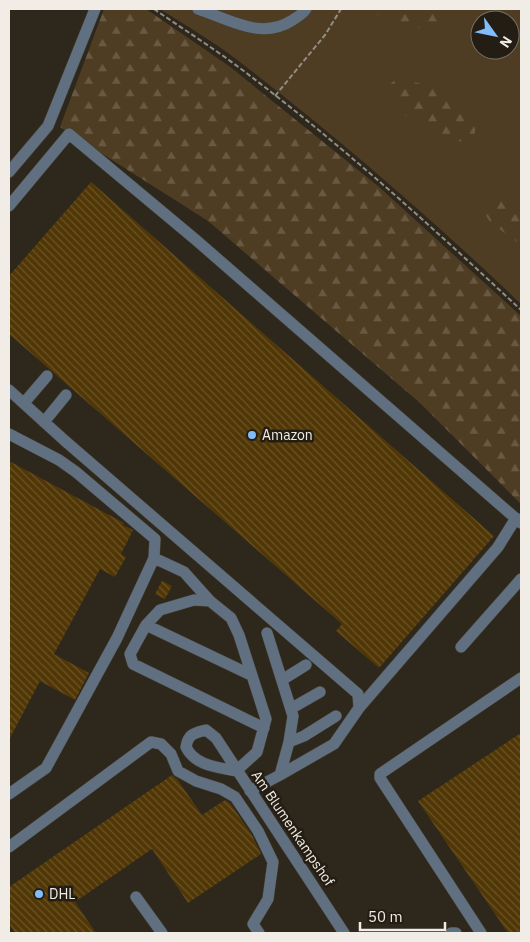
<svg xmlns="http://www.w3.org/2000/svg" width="530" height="942" font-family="'IBM Plex Sans',sans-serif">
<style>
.green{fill:#4f3d23;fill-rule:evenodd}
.forest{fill:url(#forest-firs)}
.building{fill:url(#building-back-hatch)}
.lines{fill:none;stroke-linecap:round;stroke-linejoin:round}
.minor-casing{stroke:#484338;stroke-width:12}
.path{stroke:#928d84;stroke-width:2;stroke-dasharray:5 2.5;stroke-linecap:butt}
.minor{stroke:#607080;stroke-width:11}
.poi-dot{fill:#80bdfa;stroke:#241d13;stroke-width:2}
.labels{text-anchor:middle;stroke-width:5;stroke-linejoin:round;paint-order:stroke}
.poi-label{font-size:14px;fill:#f1ede6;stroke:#241d13;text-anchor:start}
.street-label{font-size:14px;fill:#f1ede6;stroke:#241d13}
</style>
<defs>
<pattern id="forest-firs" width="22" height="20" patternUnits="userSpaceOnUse" patternTransform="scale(1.25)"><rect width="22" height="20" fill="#4f3d23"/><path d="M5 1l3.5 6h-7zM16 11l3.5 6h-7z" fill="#695943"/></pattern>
<pattern id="building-back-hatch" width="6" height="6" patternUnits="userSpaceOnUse" patternTransform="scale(1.25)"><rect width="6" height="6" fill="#513705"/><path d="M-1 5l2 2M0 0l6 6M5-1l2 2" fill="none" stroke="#6a5429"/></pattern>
</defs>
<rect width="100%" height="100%" fill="#2d271c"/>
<path class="green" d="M160 9H521V304C431 218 335 135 236 59 212 41 185 25 160 9ZM480 20H510V50H480Z"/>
<path class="forest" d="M104 9H146L229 66 378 186 521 316V504L420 403 208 221 60 127Z
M365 9H450C452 21 444 25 434 31L393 22Z
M396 79C425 80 458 99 475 120V133L468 143C438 137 402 121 386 93L388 86Z
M501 201 521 206V245L490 222 484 212 487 205Z"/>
<path class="building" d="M91 182 494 536 379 668 336 631 342 624 9 334V276Z
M9 461 124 523 123 525 133 530 121 554 126 557 115 577 100 569 54 654 89 673 75 700 40 681 9 740Z
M162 581 172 586 165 599 155 594Z
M521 733V933H508L418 801Z
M172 775 177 779 202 815 225 800 230 803 252 835 261 854 188 903 152 849 75 902 96 933H15L9 924V887Z"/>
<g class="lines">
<defs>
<path id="minor" d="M198 9C228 19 261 40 291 21 297 17 302 15 306 9
M9 172 48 126 95 9
M9 206 69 134 196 240 521 523
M9 390 64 440 358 694 359 708 334 744 280 775
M24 403 47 376
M44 422 66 395
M9 434 59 460 76 472 155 539 154 558 117 638 46 768 9 794
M154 558 184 572 210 601
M146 625 251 675
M461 647 521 579
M282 680 306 665
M292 708 320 692
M359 708 498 547 516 518
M289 742 304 736 336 716
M236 771 257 752 266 719 239 635 231 618 210 601 194 600 160 610 146 625 130 654 133 664 264 728
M236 771C218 767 195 766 186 747 188 734 194 733 206 730L216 738 344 933
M250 791 280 775 289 742 293 716 267 633
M9 847 151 742 161 744 171 754 178 771 196 781 221 789 235 797 258 831 273 862 268 899 253 924 259 933
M136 897 162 933
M451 933H456
M481 933 380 778V774L521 678"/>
</defs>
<use href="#minor" class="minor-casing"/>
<path class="path" d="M154 9C180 27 207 44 233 63 334 138 429 224 521 310
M275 96 325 35 341 9"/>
<use href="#minor" class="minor"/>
</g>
<g class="poi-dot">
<circle cx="252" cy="435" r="5"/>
<circle cx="39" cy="894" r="5"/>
</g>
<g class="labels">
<g class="poi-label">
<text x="262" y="440">Amazon</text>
<text x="49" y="899">DHL</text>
</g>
<g class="street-label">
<text transform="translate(293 828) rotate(56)" y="5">Am Blumenkampshof</text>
</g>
</g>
<rect width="530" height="942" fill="none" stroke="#f1ede6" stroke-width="20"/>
<g transform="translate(495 35) rotate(123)"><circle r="24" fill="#241d13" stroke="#767067"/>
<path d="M0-4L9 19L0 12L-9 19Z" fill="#80bdfa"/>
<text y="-8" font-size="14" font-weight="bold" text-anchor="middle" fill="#f1ede6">N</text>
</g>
<path d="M360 922v8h85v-8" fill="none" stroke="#f1ede6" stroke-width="2.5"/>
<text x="368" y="922" font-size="15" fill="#f1ede6" stroke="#241d13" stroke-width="4" paint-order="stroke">50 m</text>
</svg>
